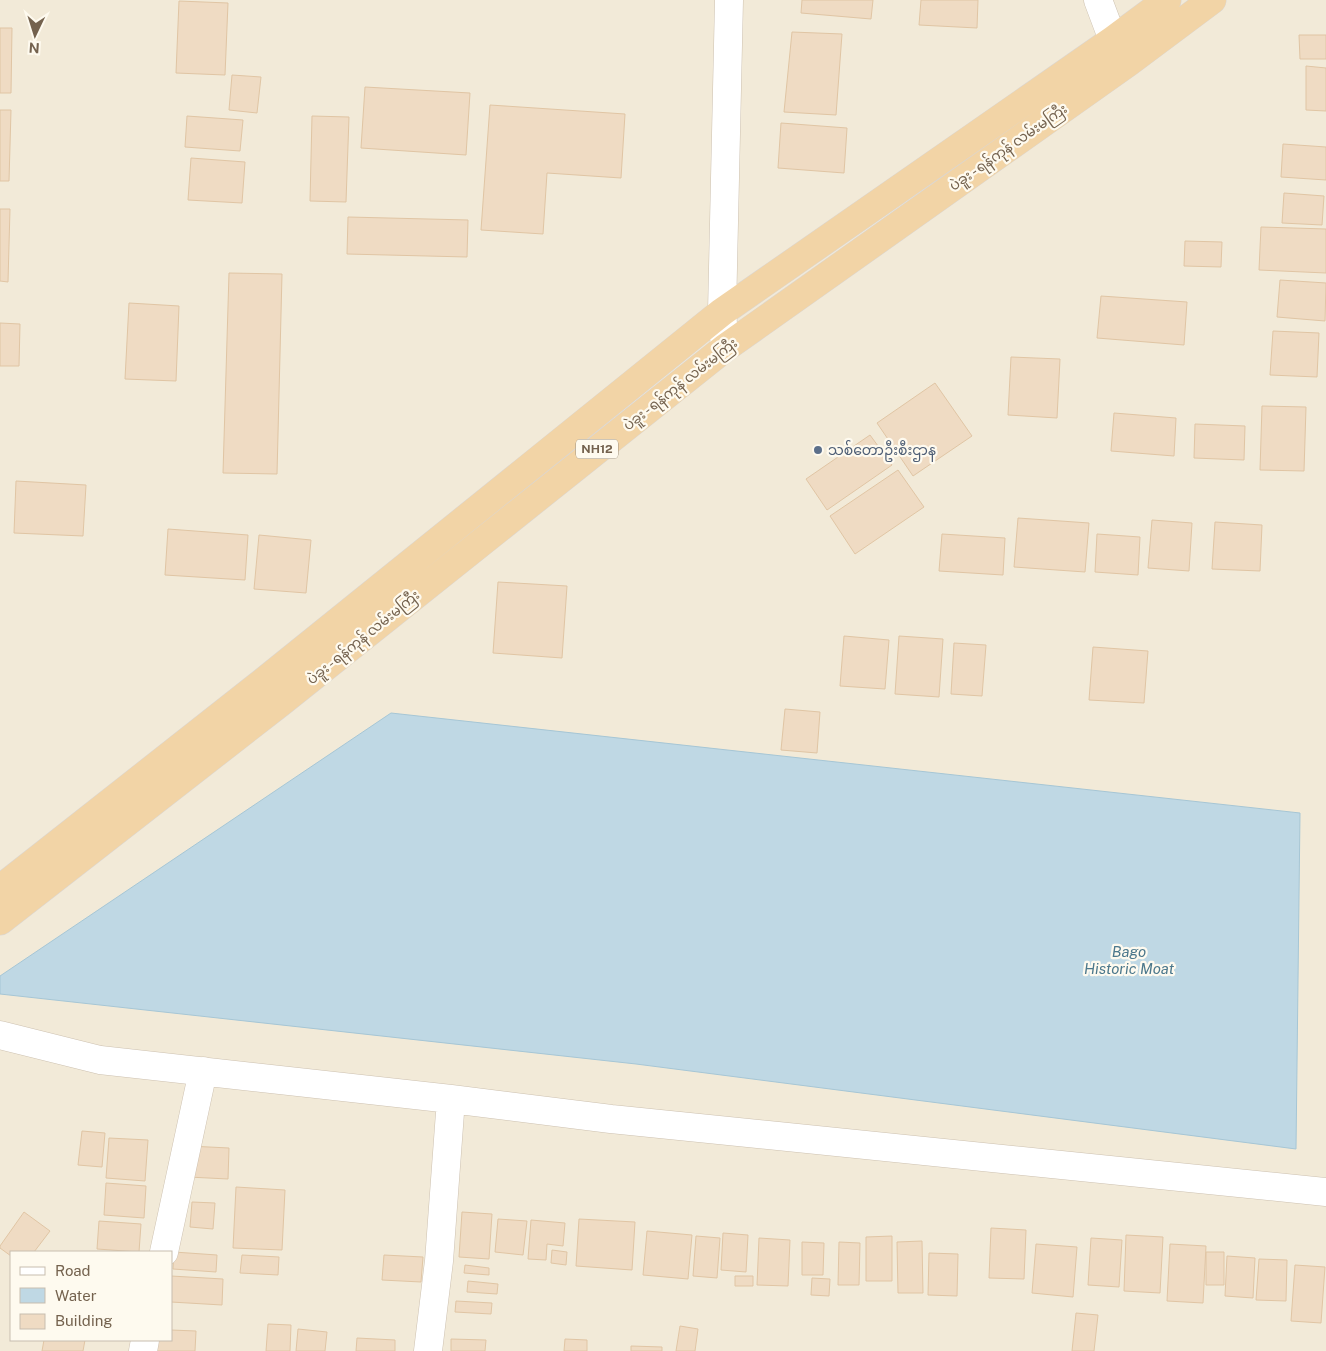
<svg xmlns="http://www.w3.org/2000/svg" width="1326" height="1351" font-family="'Public Sans','Noto Sans Myanmar',sans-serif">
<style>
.residential{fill:#f2ead8;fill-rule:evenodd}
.water{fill:#bfd8e4;stroke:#a6c6d5}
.building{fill:#efdbc3;stroke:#e0c5a4}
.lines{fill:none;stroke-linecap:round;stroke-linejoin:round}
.minor-casing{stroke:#cdc1b0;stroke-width:29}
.trunk-casing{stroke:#dbd6d1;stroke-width:29}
.minor{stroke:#fff;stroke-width:28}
.trunk{stroke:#f2d4a6;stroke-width:28}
.service-dot{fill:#5c6f8a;stroke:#fefaef;stroke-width:2}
.labels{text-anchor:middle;stroke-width:4.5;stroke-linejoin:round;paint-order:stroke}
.shield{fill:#fefaef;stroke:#9d907e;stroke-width:1}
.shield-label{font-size:12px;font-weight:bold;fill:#74624e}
.street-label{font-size:14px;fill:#74624e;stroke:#fefaef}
.service-label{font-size:14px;fill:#4e5e75;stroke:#fefaef;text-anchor:start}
.water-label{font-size:15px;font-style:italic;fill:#4c788c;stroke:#fefaef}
</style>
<rect width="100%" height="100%" fill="#fbf7e9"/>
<path class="residential" d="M0 0H1326V1351H0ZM11 1252H171V1340H11Z"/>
<path class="water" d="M391 713 1300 813 1296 1149 636 1064 0 994V976Z"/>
<path class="building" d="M802 0H873L871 19 801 13Z
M921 0H978L977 28 919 25Z
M179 1 228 3 225 75 176 73Z
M0 28H12L11 93H0Z
M792 32 842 34 836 115 784 112Z
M1299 35H1326V59H1300Z
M1306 66 1326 68V111L1306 110Z
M232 75 261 77 257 113 229 110Z
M365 87 470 93 466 155 361 148Z
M490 105 625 114 621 178 547 173 543 234 481 230Z
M0 110H11L9 181H0Z
M187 116 243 120 240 151 185 147Z
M312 116 349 117 346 202 310 201Z
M781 123 847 128 844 173 778 168Z
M1283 144 1326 147V180L1281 177Z
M191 158 245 162 242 203 188 200Z
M1284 193 1324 196 1322 225 1282 223Z
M0 209H10L8 282 0 281Z
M348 217 468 220 467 257 347 254Z
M1261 227 1326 229V273L1259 270Z
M1185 241 1222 242 1221 267 1184 266Z
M229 273 282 274 277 474 223 473Z
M1280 280 1326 283 1325 321 1277 317Z
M1101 296 1187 302 1184 345 1097 338Z
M129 303 179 306 176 381 125 379Z
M0 323 20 324 19 366H0Z
M1273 331 1319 333 1317 377 1270 375Z
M1011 357 1060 359 1057 418 1008 415Z
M935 383 972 436 913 476 877 423Z
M1262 406 1306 407 1304 471 1260 470Z
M1114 413 1176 418 1174 456 1111 451Z
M1195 424 1245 426 1244 460 1194 458Z
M870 435 892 465 827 510 806 479Z
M898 470 924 507 855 554 830 516Z
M16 481 86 485 83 536 14 533Z
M1018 518 1089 523 1085 572 1014 567Z
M1152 520 1192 523 1189 571 1148 568Z
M1215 522 1262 525 1260 571 1212 569Z
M168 529 248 535 245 580 165 575Z
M942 534 1005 538 1003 575 939 571Z
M1097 534 1140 537 1138 575 1095 572Z
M259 535 311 540 306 593 254 589Z
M498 582 567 586 562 658 493 653Z
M844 636 889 640 885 689 840 686Z
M899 636 943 639 939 697 895 694Z
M954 643 986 645 982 696 951 694Z
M1093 647 1148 651 1144 703 1089 700Z
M785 709 820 712 817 753 781 750Z
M82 1131 105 1133 102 1167 78 1165Z
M109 1138 148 1140 145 1181 106 1178Z
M189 1146 229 1148 228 1179 188 1177Z
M106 1183 146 1186 144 1218 104 1215Z
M236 1187 285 1190 282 1250 233 1248Z
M192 1202 215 1203 213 1229 190 1227Z
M24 1212 50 1231 34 1252H11V1256L0 1248V1246Z
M462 1212 492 1214 489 1259 459 1257Z
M498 1219 527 1221 523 1255 495 1252Z
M579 1219 635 1222 632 1270 576 1266Z
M531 1220 565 1223 563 1246 547 1244 546 1260 528 1259Z
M99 1221 141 1224 139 1252 97 1249Z
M991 1228 1026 1230 1024 1279 989 1278Z
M647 1231 692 1235 688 1279 643 1275Z
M723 1233 748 1235 746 1272 721 1270Z
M1126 1235 1163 1237 1160 1293 1124 1291Z
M696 1236 720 1238 717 1278 693 1276Z
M892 1236V1281H866V1237Z
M759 1238 790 1240 788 1286 757 1285Z
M1091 1238 1122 1240 1119 1287 1088 1285Z
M922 1241 923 1293H898L897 1242Z
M802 1242 824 1243 823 1275H802Z
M839 1242 860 1243 859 1285H838Z
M1036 1244 1077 1247 1073 1297 1032 1293Z
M1170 1244 1206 1246 1203 1303 1167 1301Z
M552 1250 567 1252 566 1265 551 1263Z
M174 1252 217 1255 216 1272 173 1269Z
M1206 1252H1224V1285H1206Z
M929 1253 958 1254 957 1296 928 1295Z
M242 1255 279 1257 278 1275 240 1273Z
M384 1255 423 1257 421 1282 382 1280Z
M1227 1256 1255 1258 1253 1298 1225 1296Z
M1259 1259 1287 1260 1286 1301 1256 1300Z
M465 1265 489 1268V1275L464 1273Z
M1295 1265 1325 1267 1321 1323 1291 1321Z
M171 1276 223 1279 222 1305 171 1302Z
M735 1276H753V1286H735Z
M812 1278 830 1279 829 1296 811 1295Z
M468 1281 498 1284 497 1294 467 1292Z
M456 1301 492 1303 491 1314 455 1312Z
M1076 1313 1098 1315 1094 1351H1072Z
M268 1324 291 1325 290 1351H266Z
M680 1326 698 1329 695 1351H676Z
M298 1329 327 1332 325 1351H296Z
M171 1330 196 1331 195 1351H152V1340H171Z
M357 1338 395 1340V1351H356Z
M451 1339 486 1340 485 1351H451Z
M565 1339 587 1340V1351H564Z
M44 1340H85L83 1351H42Z
M631 1346 662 1347V1351H631Z"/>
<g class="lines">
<defs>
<path id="minor" d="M1098 0 1113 40 1127 59
M725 348 722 312 729 0
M0 1035 100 1060 451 1099 611 1119 1326 1192
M164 1252 203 1071
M143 1351 145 1340
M428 1351 439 1261 451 1099"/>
<path id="trunk" d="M0 889 263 682 722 312 1113 40 1167 0
M0 921 280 703 725 348 1129 62 1212 0"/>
</defs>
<use href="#minor" class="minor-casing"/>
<use href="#trunk" class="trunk-casing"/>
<use href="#minor" class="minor"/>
<use href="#trunk" class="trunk"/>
</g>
<circle class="service-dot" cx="818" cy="450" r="5"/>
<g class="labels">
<rect class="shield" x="576" y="439.5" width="42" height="19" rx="4"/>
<g class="shield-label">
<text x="597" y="453">NH12</text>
</g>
<g class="street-label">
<text transform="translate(1008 147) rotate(-35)" y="5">ပဲခူး - ရန်ကုန် လမ်းမကြီး</text>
<text transform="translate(680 384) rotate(-38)" y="5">ပဲခူး - ရန်ကုန် လမ်းမကြီး</text>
<text transform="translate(363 637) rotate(-39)" y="5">ပဲခူး - ရန်ကုန် လမ်းမကြီး</text>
</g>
<g class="service-label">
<text x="828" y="455">သစ်တောဦးစီးဌာန</text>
</g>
<g class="water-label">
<text x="1129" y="957">Bago<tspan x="1129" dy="17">Historic Moat</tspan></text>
</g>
</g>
<rect x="10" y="1251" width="162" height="90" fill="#fefaef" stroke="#c7bdaf"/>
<rect x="20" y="1267" width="25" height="8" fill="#ffffff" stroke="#c7bdaf"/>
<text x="55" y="1276" font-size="15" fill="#74624e">Road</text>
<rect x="20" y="1288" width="25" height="15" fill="#bfd8e4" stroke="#c7bdaf"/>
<text x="55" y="1301" font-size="15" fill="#74624e">Water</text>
<rect x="20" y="1314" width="25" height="15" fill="#efdbc3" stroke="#c7bdaf"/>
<text x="55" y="1326" font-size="15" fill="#74624e">Building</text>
<g transform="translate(35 35) rotate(184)" stroke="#fefaef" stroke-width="4" paint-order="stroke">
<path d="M0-4L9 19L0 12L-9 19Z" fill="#74624e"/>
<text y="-8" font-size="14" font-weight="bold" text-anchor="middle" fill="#74624e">N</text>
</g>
</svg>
